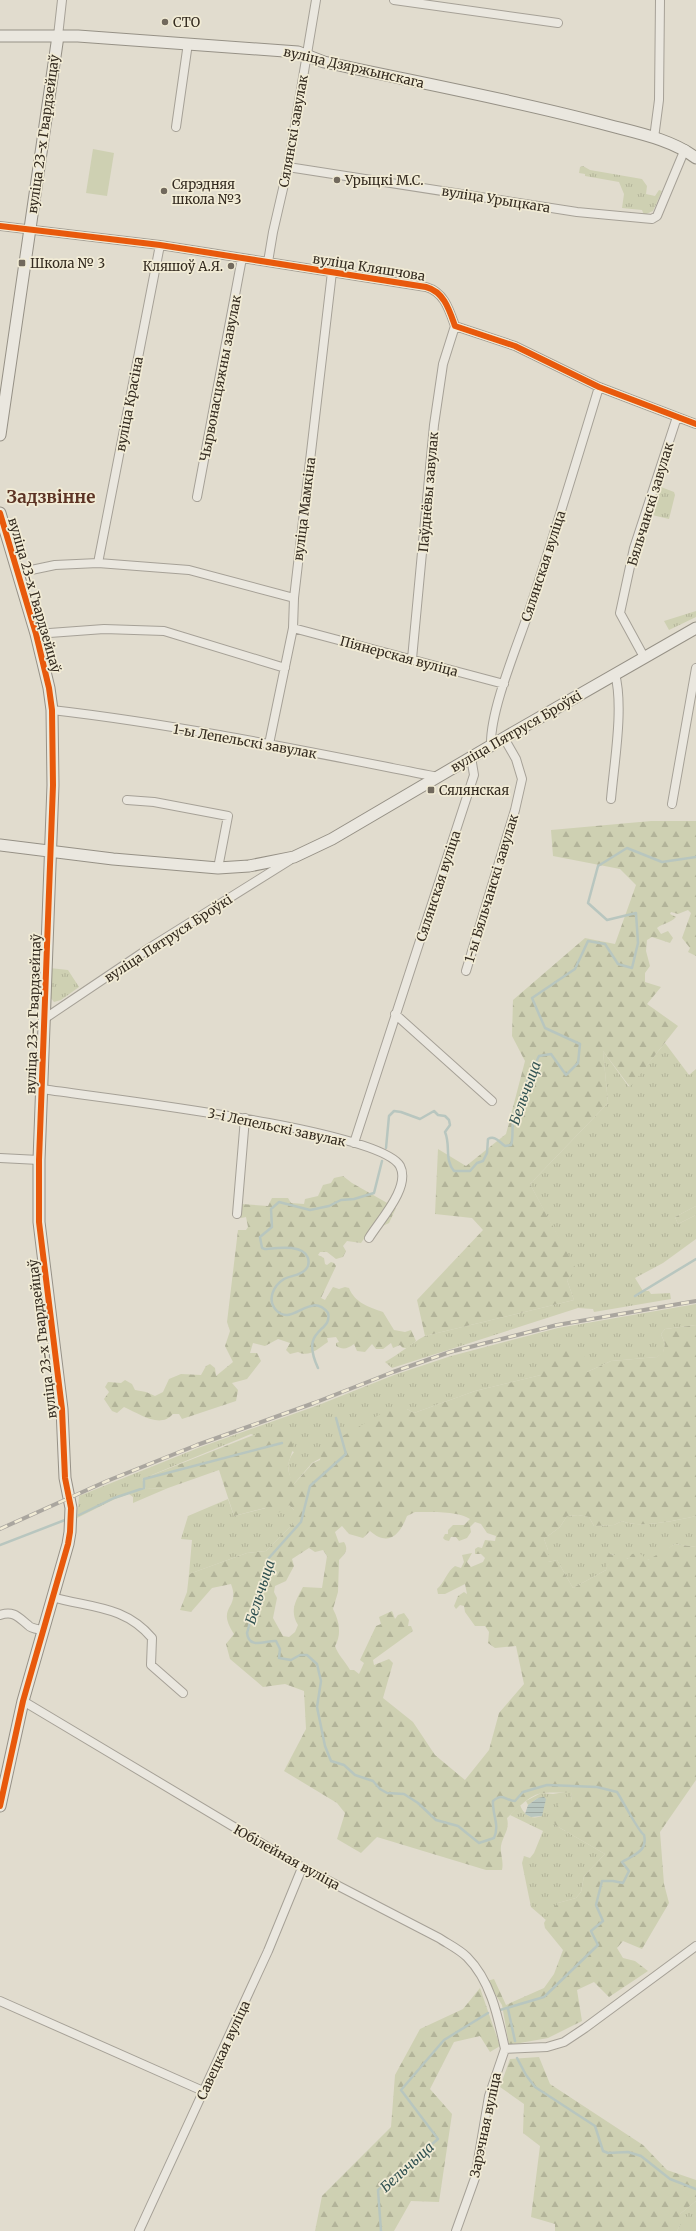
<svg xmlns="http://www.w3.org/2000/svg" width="696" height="2231" font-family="Merriweather,serif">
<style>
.grass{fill:url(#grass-tufts)}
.forest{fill:url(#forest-firs);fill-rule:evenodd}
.pitch{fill:#ced0b2}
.water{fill:url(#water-rules)}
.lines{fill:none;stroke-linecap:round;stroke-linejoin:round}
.stream{stroke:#b8c6bf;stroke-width:2.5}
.street-casing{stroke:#a6a197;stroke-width:10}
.secondary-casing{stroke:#969186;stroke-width:13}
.street{stroke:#eae7df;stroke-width:8}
.secondary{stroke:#eae7df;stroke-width:11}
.rail-casing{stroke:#aaa69f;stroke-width:4}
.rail{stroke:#f1ebd5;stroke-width:2.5;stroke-dasharray:8;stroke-linecap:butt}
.cycleway-casing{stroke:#f1ebd5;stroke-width:8}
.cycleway{stroke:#e8590c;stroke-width:6}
.poi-dot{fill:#71695d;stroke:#f1ebd5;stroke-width:1.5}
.labels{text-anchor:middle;stroke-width:3.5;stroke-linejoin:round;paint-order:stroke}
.poi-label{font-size:13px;fill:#342b20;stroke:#f1ebd5;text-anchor:start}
.street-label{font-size:13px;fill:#342b20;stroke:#f1ebd5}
.water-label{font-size:14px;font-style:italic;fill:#315252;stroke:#f1ebd5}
.district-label{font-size:17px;font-weight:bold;fill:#5c3324;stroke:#f1ebd5}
</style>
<defs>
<pattern id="grass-tufts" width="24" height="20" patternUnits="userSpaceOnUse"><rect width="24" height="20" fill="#ced0b2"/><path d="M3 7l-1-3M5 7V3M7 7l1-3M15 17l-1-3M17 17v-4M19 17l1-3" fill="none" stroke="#b2b399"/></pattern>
<pattern id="forest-firs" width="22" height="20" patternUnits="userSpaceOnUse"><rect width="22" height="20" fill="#ced0b2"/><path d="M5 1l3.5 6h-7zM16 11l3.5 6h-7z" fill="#b2b399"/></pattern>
<pattern id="water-rules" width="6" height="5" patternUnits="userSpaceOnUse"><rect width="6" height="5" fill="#b8c6bf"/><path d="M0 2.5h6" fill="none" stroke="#9faaa4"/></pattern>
</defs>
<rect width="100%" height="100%" fill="#e1dcce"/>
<path class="grass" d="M583 166 590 170 642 179 647 186 646 194 655 196 659 190 662 191 653 211 644 215 642 210 622 208 624 194 619 182 585 176V174L579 173 580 167Z
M661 487 674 492 675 495 669 519 652 515Z
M696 611V617L669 630 664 621Z
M50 968 68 970 79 987 61 1000 54 1002 50 997Z
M665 1043 689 1075 696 1069V1206L675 1217 678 1224 696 1215V1239L663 1263 635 1278 643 1291H649L651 1294 670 1293 671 1299 594 1312 593 1309 578 1308 392 1368 385 1362C400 1354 411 1343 425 1336L574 1300 567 1280 575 1269 530 1184 608 1103 603 1051 629 1087Z
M696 1304V1325L665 1329 661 1334 665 1344 663 1353 657 1357 611 1361 587 1372 541 1375 475 1391 414 1413 407 1409 312 1463 293 1485C288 1472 285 1463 294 1452L251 1434 142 1479 146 1489 168 1488 133 1503V1497L129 1494 115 1499 77 1518 79 1496 198 1448 316 1406 394 1375 451 1356 558 1328Z
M228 1499 234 1516 266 1508 289 1505 294 1510V1523L266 1551 247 1553 189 1574 192 1540 181 1539 188 1516Z
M578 1515 589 1517 594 1526 614 1525 622 1521C639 1529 678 1520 696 1516V1547L675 1544C667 1549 656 1559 647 1560 635 1563 622 1556 610 1554L606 1570 573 1588 557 1560 548 1562V1550L544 1539 560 1527 567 1516Z
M571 1791 572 1801 555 1825 605 1854 584 1876 581 1892 576 1898 558 1903 546 1920 531 1907 522 1863 524 1856 530 1858 534 1853 543 1831 510 1815 520 1805C524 1815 531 1820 542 1816L538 1798 528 1805 526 1801 541 1793 553 1794Z
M696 2201V2231H677L680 2225V2214Z"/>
<path class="forest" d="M651 821H696V956L688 952 690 948 682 938 691 913 688 910 678 914 671 912 670 914 676 917C671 923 663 923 657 928L661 934 668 931 673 938 670 943 652 937 647 940 646 951 650 966 645 973V982L661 987 647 1004 678 1026 630 1087 603 1051 608 1103 530 1184 576 1269 567 1280 574 1300 425 1336 417 1300 483 1230 472 1218 435 1214 438 1149 466 1166 506 1134 525 1061 512 1036 513 1000 585 938 615 944 636 885 620 869 553 856 551 830Z
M343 1176 352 1183 396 1208 389 1223 368 1233 361 1243 347 1241 343 1246 346 1251 343 1257 336 1259 327 1252H320L318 1255 324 1258 325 1264 327 1265 331 1262 334 1263 336 1266 321 1298 325 1300 333 1287 339 1289 345 1287 349 1288C355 1303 369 1307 383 1312L394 1330 405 1332 411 1330 416 1341 407 1348H403L400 1345 393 1348 391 1343 383 1349H376L372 1344 365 1352 357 1351 354 1344C347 1349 343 1350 336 1346V1343L339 1342 336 1337 327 1338 328 1342C319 1348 309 1358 298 1352L290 1354 286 1350 290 1343 278 1339 265 1346 253 1343 250 1353H257L261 1361 247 1379 232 1383 238 1390 236 1401 182 1419 179 1414H173C160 1429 140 1414 124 1407L117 1413 112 1411 104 1399 109 1392 105 1387 108 1382 121 1383 125 1380 132 1384 135 1390 146 1392 155 1396 163 1392 169 1379 181 1374 201 1375 206 1366 210 1364 215 1368 216 1376 233 1362 225 1346 230 1331 227 1322 238 1230H246L248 1227 246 1217 241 1218 238 1215 241 1204 268 1206 272 1198H288L291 1203 304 1204 305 1199 318 1196 323 1185 331 1183 334 1178Z
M696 1206V1215L678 1224 675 1217Z
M696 1325V1516C678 1520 639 1529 622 1521L614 1525 594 1526 589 1517 578 1515 567 1516 560 1527 544 1539 548 1550V1562L557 1560 573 1588 606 1570 607 1563 603 1562 602 1554 607 1550 610 1554 615 1555 616 1551 620 1550 622 1555 628 1559 632 1554 639 1553 648 1560 675 1544 696 1547V1780L660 1832 664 1884 669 1903 642 1949 623 1941 617 1948 623 1958 635 1961 648 1971 609 1997 594 1982 577 1990 582 2021 548 2038 509 2045 502 2005 487 1981 494 1979 506 2005 544 1988 554 1974 563 1950 545 1928 544 1923 552 1909 558 1903 576 1898 581 1892 584 1876 605 1854 555 1825 553 1817 559 1802 572 1801 571 1792C561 1793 552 1792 543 1793 530 1794 516 1810 507 1818 510 1830 503 1835 501 1846 500 1855 504 1861 502 1870H486L377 1837 361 1853 337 1839 345 1813 337 1803 284 1771 306 1729 304 1691 285 1684 263 1687 230 1659 226 1644 234 1634C215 1605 241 1610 231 1584L212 1588 191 1612 180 1610 187 1592 189 1574 247 1553 266 1551 294 1523V1510L289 1505 273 1517 265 1508 234 1516 219 1470 168 1488 146 1489 142 1479 276 1426 280 1428 293 1441C294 1461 281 1461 294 1484L313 1463 320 1460 322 1448 391 1408 407 1409 414 1413 475 1391 541 1375V1368L549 1354 572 1349 584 1354 587 1372 611 1361 657 1357 663 1352 665 1344 661 1334 665 1329ZM415 1512C429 1512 459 1511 470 1519L464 1525H453L448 1530V1534H445L443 1538 445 1540 449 1541 451 1537H456L459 1541 467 1538 471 1532 470 1527 475 1522 481 1524 487 1533 496 1536 495 1541 485 1540 482 1548 478 1547 475 1549V1554H481L485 1558 483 1562 471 1567 467 1562 472 1553 462 1555 464 1562 461 1568 455 1566C447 1571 445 1582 437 1589L438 1594H445L465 1584 467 1594 464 1592 458 1596 454 1606 456 1609 460 1605 464 1606 465 1612 475 1626H485L489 1632 488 1643 495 1648 516 1646 524 1684 499 1713 489 1750 465 1780 435 1755 413 1722 383 1698 393 1663 389 1659 374 1665 373 1660 413 1631 411 1626H408L409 1620 404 1613 398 1615 395 1619 392 1611 379 1617 381 1624 376 1626 360 1660 364 1663 359 1674 354 1670H350C345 1661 338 1655 335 1646 342 1634 339 1620 333 1609L338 1592 339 1560C345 1554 349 1550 344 1542L339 1543 335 1532 342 1526 349 1534 363 1538 370 1531C388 1547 400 1535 407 1516ZM309 1548 315 1552 323 1550 327 1556 322 1588 303 1587C296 1600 289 1611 298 1625L295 1632 289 1637 283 1636 273 1618 277 1598 274 1592 275 1586 286 1581 294 1566 292 1559Z
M480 1988 500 2046 490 2052 480 2036 454 2042 430 2089 452 2114 439 2202 411 2201 394 2231H315L322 2196 391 2127 395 2075 420 2029 463 2009Z
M539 2057 550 2084 643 2145 667 2170 696 2180V2201L680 2214V2225L677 2231H555V2224L531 2217 540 2146 523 2133 524 2104 500 2087 510 2059Z"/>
<path class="pitch" d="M93 149 114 153 107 196 86 193Z"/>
<path class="water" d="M544 1797 546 1799 542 1816 531 1817 525 1814 528 1805 538 1798Z"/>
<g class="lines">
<path class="stream" d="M386 1148 389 1116 394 1111 401 1112 420 1119 434 1111 438 1115 445 1116 449 1120 450 1125 445 1132C451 1146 444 1159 454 1171H470L477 1163 483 1161 487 1153 488 1139C495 1135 499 1142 505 1146L511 1145C514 1136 511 1126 514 1114 520 1095 530 1075 539 1056L551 1054 566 1075 578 1063 580 1044 545 1028 532 998 575 969 588 941 605 944 618 964 632 968 638 943 636 913 607 920 588 903 598 866 627 848 662 862 696 857
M635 1296 696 1259
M318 1368C299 1327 333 1333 328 1313 310 1290 292 1328 276 1310 267 1300 273 1286 284 1279 291 1275 301 1276 306 1269 309 1266 309 1262 308 1258 303 1244 277 1248 265 1249L262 1248 260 1237 272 1227 271 1209 279 1202 310 1210 329 1206 341 1200 354 1199 374 1193 382 1161
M336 1418 346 1454 310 1486 301 1522 268 1559 247 1633C249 1650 266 1640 276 1641L280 1649 279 1658 291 1660 300 1655H307L317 1664 321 1681 317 1707 325 1746 331 1761 344 1765 355 1775 373 1781 380 1789 387 1793 404 1794 418 1803 436 1820 458 1826 479 1843 494 1838C500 1825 492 1814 493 1801 503 1792 506 1801 515 1801L523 1792 547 1785 597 1787 617 1792C623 1801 638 1831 644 1835 648 1851 634 1855 622 1862L629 1871 623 1883 613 1881H602L596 1905 603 1921 591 1931 598 1945 544 1997 500 2010
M79 1515 114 1498 144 1488V1479L282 1443
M0 1545 65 1520
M508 2009 515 2041
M517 2058 526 2075 535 2087 595 2126 603 2151 608 2153 628 2152 641 2156 670 2179 696 2189
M381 2231 378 2190 438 2139 401 2090 444 2040 488 2013"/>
<defs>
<path id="street" d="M394 0 558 23
M58 36 62 0
M176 127 188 43
M654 138 659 100 660 0
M288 167 577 212 652 219 657 216 685 149
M0 226 160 245 426 287C444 292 449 309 455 326L515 346 599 387 696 424
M268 262 273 232 288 167 316 0
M197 497 242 258
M98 563 160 245
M17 573 55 565 98 563 189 570 294 598
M293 628 504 684
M36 634 104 629 164 631 285 668
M644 657 620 613 634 548 677 417
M412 659 434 425 443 364 455 326
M52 710C182 725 310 752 438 777
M269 744 293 628 294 598 332 272
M491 745C490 711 516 649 528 614 553 539 576 463 599 387
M611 799C614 764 624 707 615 674
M127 800 154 802 228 816 218 868
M672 804 696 668
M466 971 515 810 522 779 516 759 504 738
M395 1014 492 1101
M44 1019 151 947 290 860
M42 1089C94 1097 380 1129 400 1166 411 1187 380 1220 369 1238
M354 1143 474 775 471 757
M0 1158 39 1160
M237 1214 245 1118
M52 1597C90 1608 124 1605 152 1638L151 1665 183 1693
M0 1615C14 1610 19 1618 28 1625 31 1629 38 1629 43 1630
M23 1701 296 1864 439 1938C448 1944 459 1949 467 1957 491 1981 498 2017 505 2049
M0 2001 203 2091
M505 2049 547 2047 564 2042 585 2028 696 1946
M139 2231 268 1951 302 1868
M456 2231 475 2178 489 2096 505 2049"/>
<path id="secondary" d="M0 36H78L298 52 324 62C416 82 509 99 600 123 632 132 670 138 696 158
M0 435 58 36
M0 513 36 634 49 688 52 710 53 785 39 1160V1222L62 1409 65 1478 71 1508 70 1532 68 1544 23 1701 0 1806
M0 845 113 859 218 868 249 866 294 857 332 839 504 738 696 628"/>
</defs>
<use href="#street" class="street-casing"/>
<use href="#secondary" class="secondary-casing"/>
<use href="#street" class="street"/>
<use href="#secondary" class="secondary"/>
<defs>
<path id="rail" d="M0 1529 107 1481 197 1445 314 1403 393 1372 450 1352 557 1325 696 1301"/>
</defs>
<use href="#rail" class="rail-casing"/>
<use href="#rail" class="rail"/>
<defs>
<path id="cycleway" d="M0 226 160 245 426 287C444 292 449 309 455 326L515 346 599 387 696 424
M0 513 36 634 49 688 52 710 53 785 39 1160V1222L62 1409 65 1478 71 1508 70 1532 68 1544 23 1701 0 1806"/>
</defs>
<use href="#cycleway" class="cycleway-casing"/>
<use href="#cycleway" class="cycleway"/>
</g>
<g class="poi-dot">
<circle cx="165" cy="22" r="4"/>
<circle cx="337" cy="180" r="4"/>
<circle cx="164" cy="191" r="4"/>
<rect x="18" y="259" width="8" height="8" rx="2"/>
<circle cx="231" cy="266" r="4"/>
<rect x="427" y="786" width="8" height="8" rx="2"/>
</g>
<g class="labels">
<g class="poi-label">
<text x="173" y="27">СТО</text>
<text x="345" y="185">Урыцкі М.С.</text>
<text x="172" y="189">Сярэдняя<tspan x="172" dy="15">школа №3</tspan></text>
<text x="30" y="268">Школа № 3</text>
<text x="223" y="271" text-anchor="end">Кляшоў А.Я.</text>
<text x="439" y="795">Сялянская</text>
</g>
<g class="street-label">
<text transform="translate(354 67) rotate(13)" y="5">вуліца Дзяржынскага</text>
<text transform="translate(293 131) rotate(-80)" y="5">Сялянскі завулак</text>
<text transform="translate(43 134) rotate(-82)" y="5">вуліца 23-х Гвардзейцаў</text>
<text transform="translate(496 199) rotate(9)" y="5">вуліца Урыцкага</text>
<text transform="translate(369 267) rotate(9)" y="5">вуліца Кляшчова</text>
<text transform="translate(220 378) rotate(-79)" y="5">Чырвонасцяжны завулак</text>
<text transform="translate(129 404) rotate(-79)" y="5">вуліца Красіна</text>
<text transform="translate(428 492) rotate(-85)" y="5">Паўднёвы завулак</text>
<text transform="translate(650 504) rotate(-73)" y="5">Бяльчанскі завулак</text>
<text transform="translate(304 509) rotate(-83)" y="5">вуліца Мамкіна</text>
<text transform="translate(543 566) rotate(-72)" y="5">Сялянская вуліца</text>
<text transform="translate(35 595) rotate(74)" y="5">вуліца 23-х Гвардзейцаў</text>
<text transform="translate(399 656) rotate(15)" y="5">Піянерская вуліца</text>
<text transform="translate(516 731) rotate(-30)" y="5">вуліца Пятруся Броўкі</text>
<text transform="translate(245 741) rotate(10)" y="5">1-ы Лепельскі завулак</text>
<text transform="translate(438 886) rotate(-72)" y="5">Сялянская вуліца</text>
<text transform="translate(491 888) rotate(-73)" y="5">1-ы Бяльчанскі завулак</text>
<text transform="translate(168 938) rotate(-33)" y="5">вуліца Пятруся Броўкі</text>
<text transform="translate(33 1014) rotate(-88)" y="5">вуліца 23-х Гвардзейцаў</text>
<text transform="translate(277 1127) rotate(12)" y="5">3-і Лепельскі завулак</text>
<text transform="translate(42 1339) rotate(-97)" y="5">вуліца 23-х Гвардзейцаў</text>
<text transform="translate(287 1857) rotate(29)" y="5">Юбілейная вуліца</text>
<text transform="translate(223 2050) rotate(-65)" y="5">Савецкая вуліца</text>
<text transform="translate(485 2125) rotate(-78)" y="5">Зарэчная вуліца</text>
</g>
<g class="water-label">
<text transform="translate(525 1093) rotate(-70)" y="5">Бельчыца</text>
<text transform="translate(260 1592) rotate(-72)" y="5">Бельчыца</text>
<text transform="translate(407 2167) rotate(-42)" y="5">Бельчыца</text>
</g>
<g class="district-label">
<text x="51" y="503">Задзвінне</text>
</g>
</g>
</svg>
